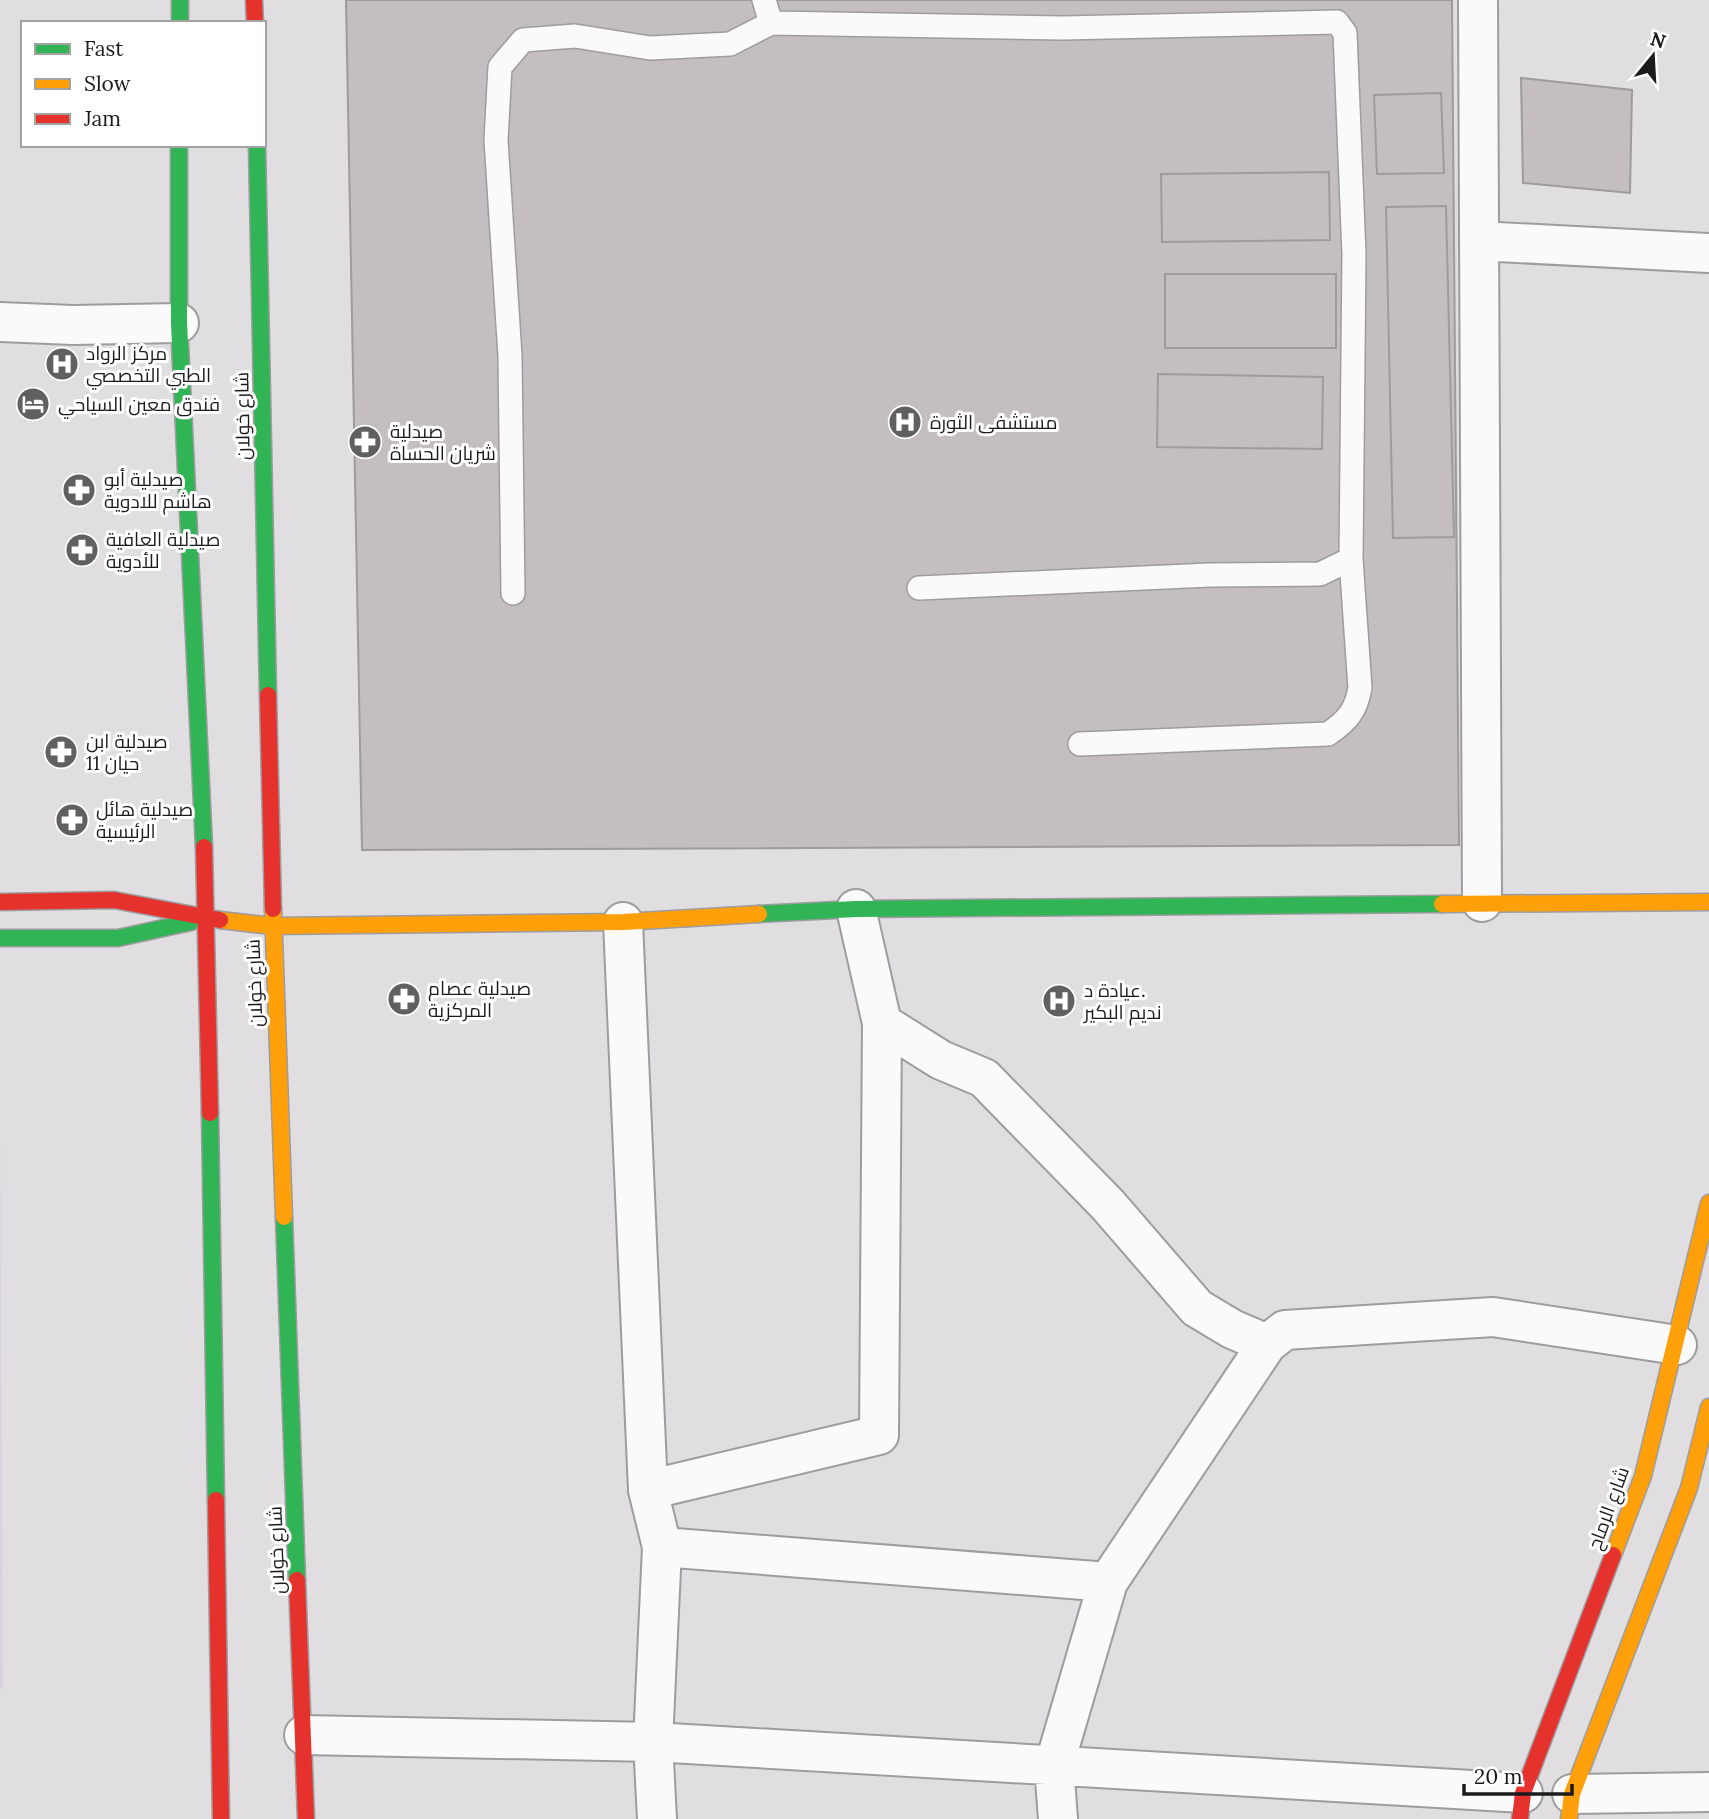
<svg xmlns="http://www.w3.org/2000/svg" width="1709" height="1819" font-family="Lora,Cairo,serif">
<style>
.green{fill:#d9d2df}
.building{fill:#c4bdc2;stroke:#9d9b9d;stroke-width:2}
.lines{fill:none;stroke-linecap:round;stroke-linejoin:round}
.lane-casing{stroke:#9d9c9e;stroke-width:26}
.street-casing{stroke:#9d9c9e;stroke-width:42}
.fast-casing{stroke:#9d9c9e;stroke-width:19}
.slow-casing{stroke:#9d9c9e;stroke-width:19}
.jam-casing{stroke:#9d9c9e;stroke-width:19}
.lane{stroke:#fafafa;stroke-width:23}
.street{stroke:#fafafa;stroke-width:38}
.fast{stroke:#30b455;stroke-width:16}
.slow{stroke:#ff9f0a;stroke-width:16}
.jam{stroke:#e5322d;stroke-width:16}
.labels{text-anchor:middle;stroke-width:6;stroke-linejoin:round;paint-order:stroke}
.poi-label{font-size:19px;fill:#1b1a1c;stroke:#fff;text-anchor:start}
.street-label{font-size:19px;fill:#1b1a1c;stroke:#fff}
</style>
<rect width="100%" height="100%" fill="#e0dee1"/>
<path class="green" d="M0 1117 3 1689H0Z"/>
<path class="building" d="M346 0H1452L1459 845 362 850Z
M1521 78 1632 90 1630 193 1523 183Z
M1441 93 1444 173 1377 174 1374 95Z
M1329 172 1330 240 1162 242 1161 174Z
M1446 206 1454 537 1393 538 1386 207Z
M1165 274H1336V348H1165Z
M1158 374 1323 377 1322 449 1157 447Z"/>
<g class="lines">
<defs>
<path id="lane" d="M764 0 771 23 1063 28 1337 22 1345 33 1354 254 1351 559 1360 688C1356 711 1347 721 1328 734L1080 744
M919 588 1210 575 1320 574 1351 559
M513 593 510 356 496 140 500 67 523 40 575 36 650 48 730 44 771 23"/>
<path id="street" d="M1478 0 1482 902
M1479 241 1709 253
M0 322 73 325 179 323
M623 922 648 1490 662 1547 653 1742 657 1819
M882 1023 941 1060 984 1078 1108 1205 1197 1308 1232 1329 1267 1344
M648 1490 879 1435 882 1023 856 909
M662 1547 1108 1582
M304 1735 653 1742 1523 1793
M1572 1794 1709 1792
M1058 1819 1054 1766 1108 1582 1267 1344 1285 1330 1493 1317 1677 1345"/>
<path id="fast" d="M180 0V23
M179 145V323L204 847
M257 145 268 695
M759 914 856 909 1442 904
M0 938H118L191 922
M210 1113 216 1500
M284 1217 297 1580"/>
<path id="slow" d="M1442 904 1709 902
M273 909 284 1217
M220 920 273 926 623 922 759 914
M1613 1555 1643 1476 1709 1203
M1569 1819 1572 1794 1689 1488 1709 1407"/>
<path id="jam" d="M254 0 255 23
M268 695 273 909
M204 847 210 1113
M0 902 114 900 220 920
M216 1500 221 1819
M297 1580 306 1819
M1520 1819 1523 1793 1613 1555"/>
</defs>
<use href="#lane" class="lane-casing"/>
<use href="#street" class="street-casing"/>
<use href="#fast" class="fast-casing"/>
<use href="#slow" class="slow-casing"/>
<use href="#jam" class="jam-casing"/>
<use href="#lane" class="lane"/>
<use href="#street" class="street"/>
<use href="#fast" class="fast"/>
<use href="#slow" class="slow"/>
<use href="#jam" class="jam"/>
</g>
<defs>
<symbol id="hospital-disc" viewBox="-11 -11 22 22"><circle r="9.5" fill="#605f61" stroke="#fff"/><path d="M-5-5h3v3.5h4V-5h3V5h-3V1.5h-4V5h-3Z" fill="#fff"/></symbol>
<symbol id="hotel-disc" viewBox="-11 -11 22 22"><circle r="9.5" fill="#605f61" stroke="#fff"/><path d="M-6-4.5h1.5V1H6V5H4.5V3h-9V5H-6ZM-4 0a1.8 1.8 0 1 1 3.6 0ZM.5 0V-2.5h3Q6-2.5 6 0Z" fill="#fff"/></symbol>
<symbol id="pharmacy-disc" viewBox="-11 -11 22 22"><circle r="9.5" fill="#605f61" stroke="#fff"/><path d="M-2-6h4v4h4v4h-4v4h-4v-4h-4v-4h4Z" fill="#fff"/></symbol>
</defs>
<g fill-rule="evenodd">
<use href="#hospital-disc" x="43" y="345" width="38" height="38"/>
<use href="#hotel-disc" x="14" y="385" width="38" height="38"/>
<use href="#hospital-disc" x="886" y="403" width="38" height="38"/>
<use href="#pharmacy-disc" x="346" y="423" width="38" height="38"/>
<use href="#pharmacy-disc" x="60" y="471" width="38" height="38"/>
<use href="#pharmacy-disc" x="63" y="531" width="38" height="38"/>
<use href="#pharmacy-disc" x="42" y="733" width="38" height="38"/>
<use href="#pharmacy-disc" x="53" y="801" width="38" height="38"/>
<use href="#pharmacy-disc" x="385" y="980" width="38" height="38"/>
<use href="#hospital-disc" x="1040" y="982" width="38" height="38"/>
</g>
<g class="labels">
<g class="poi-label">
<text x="86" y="360">مركز الرواد<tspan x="86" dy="22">الطبي التخصصي</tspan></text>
<text x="58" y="411">فندق معين السياحي</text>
<text x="930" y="429">مستشفى الثورة</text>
<text x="390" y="438">صيدلية<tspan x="390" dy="22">شريان الحساة</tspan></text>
<text x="104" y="486">صيدلية أبو<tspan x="104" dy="22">هاشم للادوية</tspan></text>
<text x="106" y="546">صيدلية العافية<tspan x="106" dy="22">للأدوية</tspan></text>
<text x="86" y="748">صيدلية ابن<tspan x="86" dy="22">حيان 11</tspan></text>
<text x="96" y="816">صيدلية هائل<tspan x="96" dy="22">الرئيسية</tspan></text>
<text x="428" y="995">صيدلية عصام<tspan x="428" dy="22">المركزية</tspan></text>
<text x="1084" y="997">عيادة د.<tspan x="1084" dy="22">نديم البكير</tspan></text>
</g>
<g class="street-label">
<text transform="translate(242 416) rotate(-91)" y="7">شارع خولان</text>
<text transform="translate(254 983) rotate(-92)" y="7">شارع خولان</text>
<text transform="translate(1608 1508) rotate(-70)" y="7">شارع الرماح</text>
<text transform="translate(276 1550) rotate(-92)" y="7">شارع خولان</text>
</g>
</g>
<rect x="21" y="21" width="245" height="126" fill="#ffffff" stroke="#a4a3a4" stroke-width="2"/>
<rect x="35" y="44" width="35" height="10" fill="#30b455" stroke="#a4a3a4" stroke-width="2"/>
<text x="84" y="56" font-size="21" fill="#1b1a1c">Fast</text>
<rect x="35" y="79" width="35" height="10" fill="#ff9f0a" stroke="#a4a3a4" stroke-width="2"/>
<text x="84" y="91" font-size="21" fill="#1b1a1c">Slow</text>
<rect x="35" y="114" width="35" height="10" fill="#e5322d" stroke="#a4a3a4" stroke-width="2"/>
<text x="84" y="126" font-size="21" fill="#1b1a1c">Jam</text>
<g transform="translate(1653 56) rotate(18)" stroke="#ffffff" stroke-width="5" paint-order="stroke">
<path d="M0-5L12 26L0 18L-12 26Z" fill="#1b1a1c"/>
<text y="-10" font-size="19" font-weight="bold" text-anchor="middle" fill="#1b1a1c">N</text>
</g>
<path d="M1464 1784v10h108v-10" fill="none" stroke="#1b1a1c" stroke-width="3.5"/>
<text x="1474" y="1784" font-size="21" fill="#1b1a1c" stroke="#ffffff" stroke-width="5" paint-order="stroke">20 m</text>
</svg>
